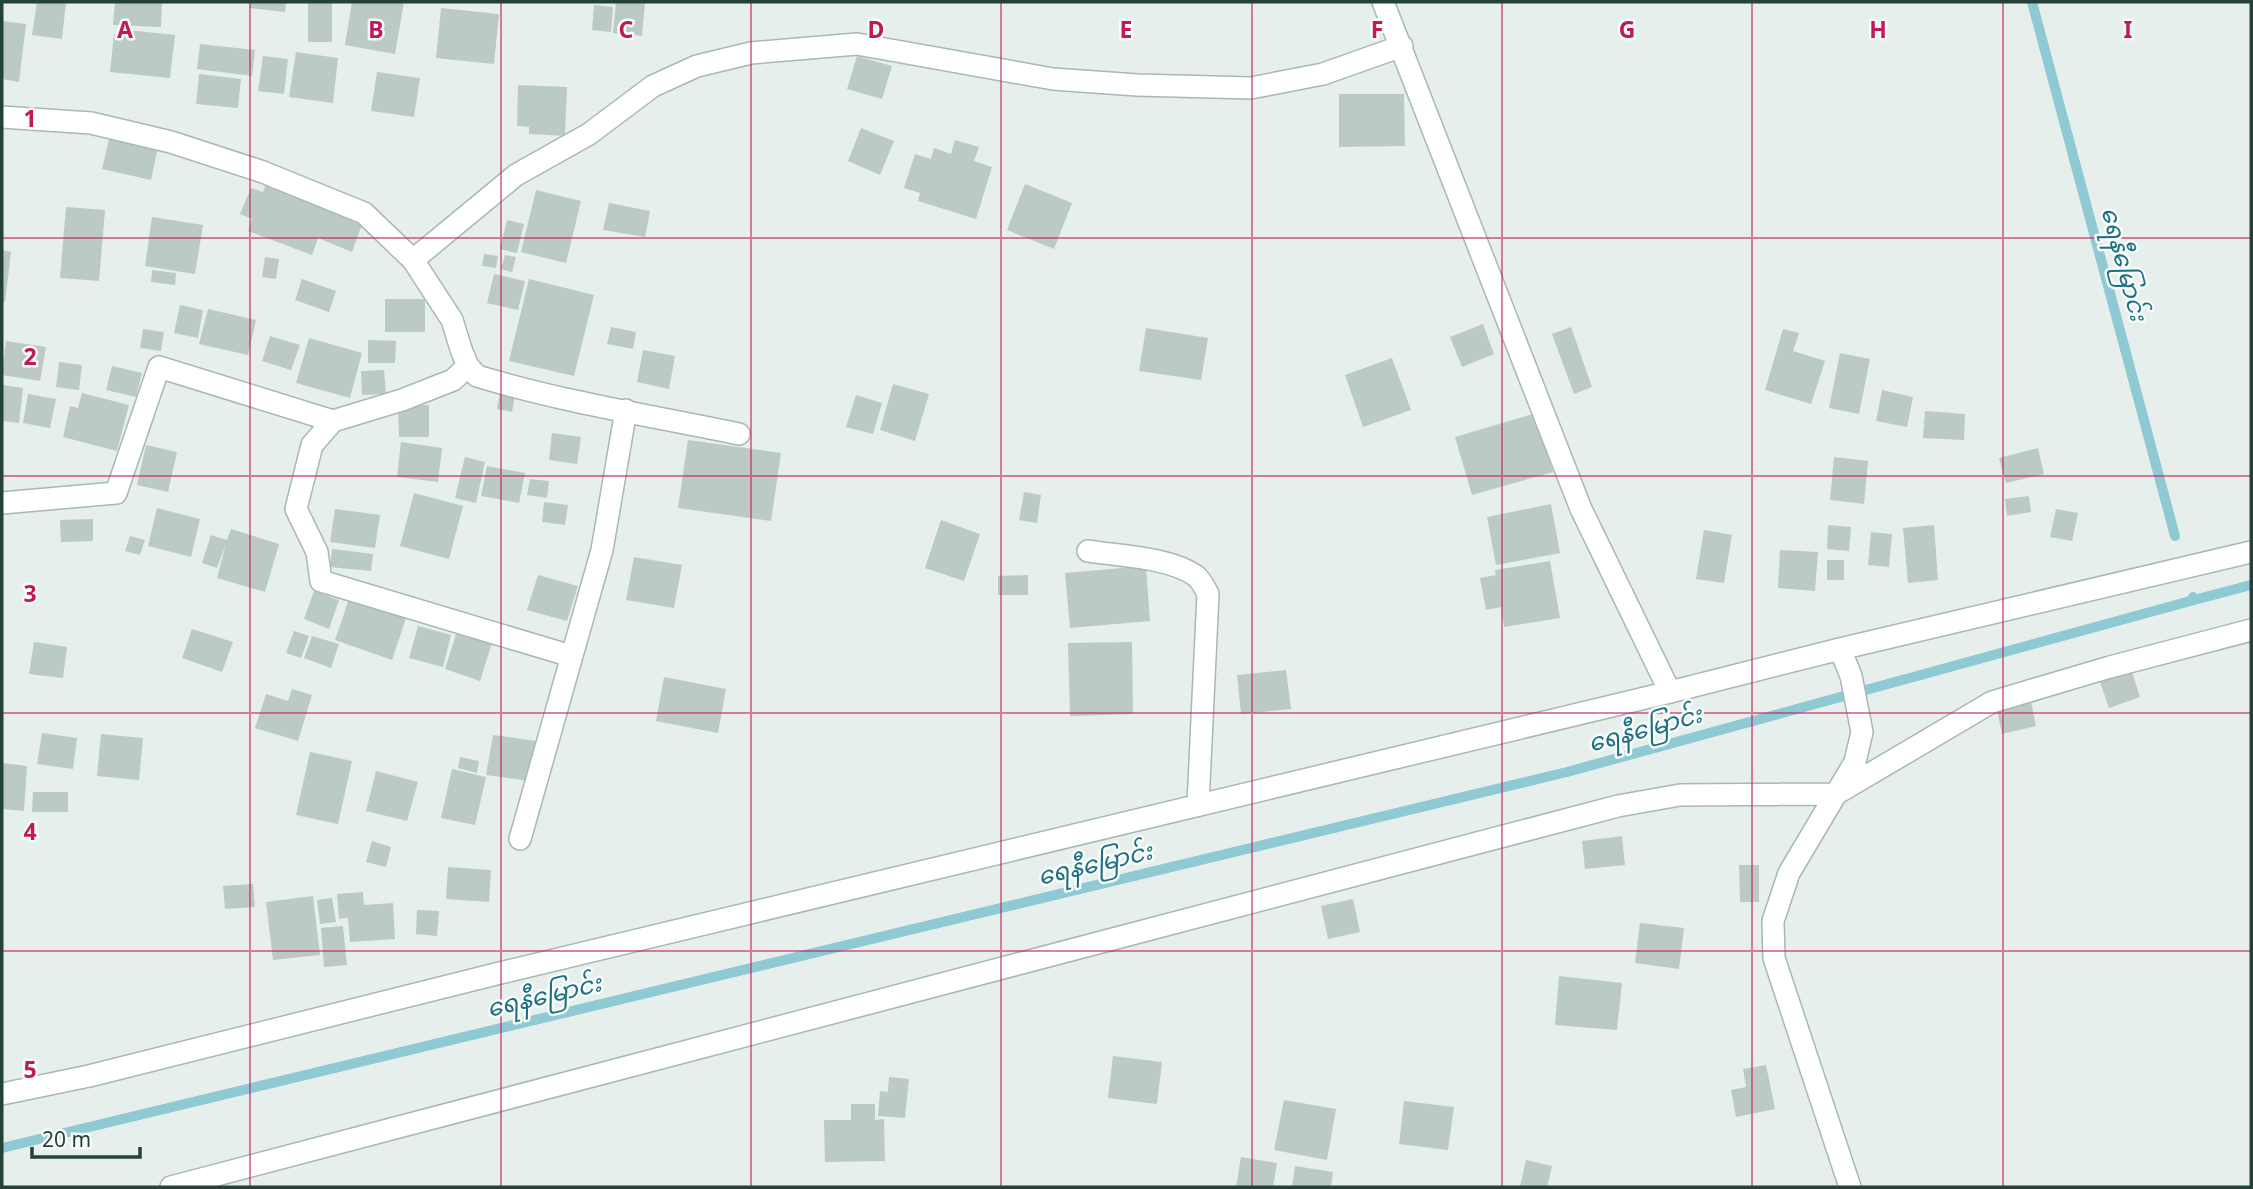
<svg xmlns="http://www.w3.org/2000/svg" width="2253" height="1189" font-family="'Noto Sans','Noto Sans Myanmar',sans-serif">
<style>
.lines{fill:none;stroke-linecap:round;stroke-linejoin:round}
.stream{stroke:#8ec9d4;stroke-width:10}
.building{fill:#bbcac4}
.street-casing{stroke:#a8b8b2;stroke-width:24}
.street{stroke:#fff;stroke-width:21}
.grid{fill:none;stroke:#c2185b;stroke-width:2;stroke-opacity:0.55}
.labels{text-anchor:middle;stroke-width:5;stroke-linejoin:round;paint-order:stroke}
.water-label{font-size:24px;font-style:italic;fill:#1c6f80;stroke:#f7fbf9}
.grid-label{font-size:23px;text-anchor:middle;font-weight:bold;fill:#c2185b;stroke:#f7fbf9;stroke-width:5;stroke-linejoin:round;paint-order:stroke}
</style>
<rect width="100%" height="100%" fill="#e6efeb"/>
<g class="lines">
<path class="stream" d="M2032 2 2175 536
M2194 600 2251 585
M2 1148 1567 772 2194 600 2193 597"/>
</g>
<path class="building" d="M37 2H66L62 39 32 35Z
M115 2H162L161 27 113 25Z
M250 2H286L285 12 249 8Z
M308 2H332V42H308Z
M352 2H404L395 54 345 45Z
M616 2H645L642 36 613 33Z
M594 5 613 7 611 32 592 30Z
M441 8 499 14 494 64 436 58Z
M2 21 26 24 19 82 2 79Z
M127 30 175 35 170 78 110 72 114 34 127 36Z
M200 44 255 50 252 76 197 69Z
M296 52 338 58 333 103 289 97Z
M263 56 288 59 284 94 258 91Z
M857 56 892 66 882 99 847 89Z
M377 72 420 78 414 117 371 111Z
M199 74 241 79 238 108 196 104Z
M518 85 567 87 565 136 529 134V127L517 126Z
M1339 94H1404L1405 146 1339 147Z
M861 128 894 141 880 175 848 161Z
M110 135 158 147 151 180 102 169Z
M955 140 979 147 974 161 992 167 976 219 918 201 920 193 904 188 915 154 931 159 934 148 951 154Z
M266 184 363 222 352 252 318 238 312 255 248 231 252 219 240 214 251 188 263 192Z
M1025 184 1072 203 1054 249 1007 230Z
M536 190 581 201 566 263 521 252Z
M609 203 650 211 645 237 603 230Z
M66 207 105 210 99 281 60 278Z
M152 217 203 225 195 274 145 266Z
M507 220 524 224 517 253 500 249Z
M2 250 11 252 5 302 2 301Z
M484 254 498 256 496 268 482 266Z
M505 255 516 257 512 272 501 269Z
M265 257 279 259 276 279 262 277Z
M152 270 176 273 175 285 151 282Z
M494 274 525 281 518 310 487 303Z
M302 279 336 291 329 312 295 300Z
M529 279 594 295 574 376 509 361Z
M385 299H425V332H385Z
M180 305 203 310 198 338 174 333Z
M208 309 256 320 248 355 199 344Z
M1483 324 1494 354 1462 367 1450 337Z
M611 327 636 332 633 349 607 344Z
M1571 327 1592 387 1574 394 1552 334Z
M1146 328 1208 338 1201 380 1139 371Z
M143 329 164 332 161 351 140 348Z
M1783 329 1799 333 1793 351 1825 361 1811 404 1765 390Z
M270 336 300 345 291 370 262 361Z
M309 338 362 353 350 398 296 383Z
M368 340 396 341 395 363H368Z
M6 341 46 347 40 381 2 375Z
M643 350 675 356 669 389 637 382Z
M1840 353 1870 359 1859 414 1829 408Z
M1392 358 1411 410 1363 427 1345 375Z
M59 362 82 365 79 390 56 387Z
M112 366 142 373 136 397 106 390Z
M384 370 386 394 362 395 361 371Z
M893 384 929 394 915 441 880 430Z
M2 385 23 388 19 423 2 421Z
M1882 390 1913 397 1907 427 1876 421Z
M500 392 515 395 512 412 497 409Z
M82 393 129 405 117 451 63 437 70 406 78 408Z
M28 394 56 399 50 428 23 423Z
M856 395 882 403 873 434 846 427Z
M398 405H429V437H399Z
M1925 411 1965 414 1964 440 1923 438Z
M1536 413 1553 472 1472 495 1455 437Z
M552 433 581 437 577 464 549 460Z
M688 440 781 453 771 521 678 508Z
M401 442 442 448 438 482 397 477Z
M146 445 177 452 168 492 137 485Z
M2038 448 2044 474 2006 483 1999 458Z
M465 457 485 462 476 503 455 498Z
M1834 457 1868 461 1864 504 1830 500Z
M487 466 525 473 519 503 481 496Z
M530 479 549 481 547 498 527 495Z
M1024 492 1041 495 1037 523 1019 520Z
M414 493 463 506 449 559 400 546Z
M2029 496 2031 512 2007 516 2005 499Z
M544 502 568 505 565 525 542 522Z
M1551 504 1560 553 1496 565 1487 517Z
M157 508 200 519 191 557 148 546Z
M335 509 380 515 375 548 330 542Z
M2056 509 2078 513 2072 541 2050 537Z
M93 519V541L61 542 60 520Z
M941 520 980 534 964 581 925 568Z
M1828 525 1851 527 1849 551 1827 549Z
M1934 525 1938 580 1908 583 1903 528Z
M231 529 279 544 265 592 217 578 226 544 217 568 202 563 211 535 227 540Z
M1704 530 1732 535 1724 583 1696 579Z
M1871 532 1892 534 1889 567 1868 565Z
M130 536 145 540 140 555 125 551Z
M332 549 373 554 371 571 330 567Z
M1780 550 1818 552 1815 591 1778 588Z
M634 557 682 565 674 608 626 600Z
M1827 560H1844V580H1827Z
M1550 561 1560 618 1504 627 1501 607 1486 610 1480 578 1496 575 1495 570Z
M1146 566 1150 621 1070 628 1065 573Z
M538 575 578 586 567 621 527 610Z
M1028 575V595H998V576Z
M314 591 339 600 329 629 304 619Z
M349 599 406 618 392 660 335 640Z
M418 626 451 635 443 667 409 658Z
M192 629 233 642 222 672 182 658Z
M294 631 309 636 301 658 286 653Z
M457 631 492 643 480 681 445 669Z
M312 636 339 644 331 668 304 658Z
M34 642 67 647 63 678 29 674Z
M1132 642 1133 714 1070 716 1068 643Z
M1286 670 1291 709 1241 714 1237 675Z
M2132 672 2140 697 2109 708 2100 682Z
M664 677 726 689 718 733 656 721Z
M292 689 312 695 298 741 255 728 266 694 288 701Z
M2031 702 2036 726 2002 734 1997 710Z
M42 733 77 738 73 769 37 764Z
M101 734 143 738 139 780 97 776Z
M493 735 536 741 529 781 486 775Z
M310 752 352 761 338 824 296 815Z
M460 757 479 761 477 773 458 768Z
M2 763 27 766 24 811 2 809Z
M452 769 486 777 475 825 441 818Z
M376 771 418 782 407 821 366 811Z
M33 792H68V812H32Z
M1622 836 1625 865 1585 869 1582 841Z
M372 841 391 847 386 867 366 862Z
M1739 865H1759V902H1740Z
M448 867 491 870 489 902 446 899Z
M253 884 255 907 225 909 223 886Z
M363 892 364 905 393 903 395 939 350 942 348 918 339 919 337 894Z
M313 896 320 955 273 960 266 902Z
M332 898 336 922 320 924 317 900Z
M1353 899 1360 932 1328 939 1321 906Z
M417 910 439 911 437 936 416 934Z
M1640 923 1684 928 1679 969 1635 963Z
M343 926 347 965 324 967 321 928Z
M1559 976 1622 983 1617 1030 1555 1025Z
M1113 1056 1162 1062 1157 1104 1108 1098Z
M1766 1065 1775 1109 1736 1117 1731 1090 1746 1087 1743 1069Z
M889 1077 909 1079 905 1118 878 1116 880 1091 888 1092Z
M1284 1100 1336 1109 1327 1160 1274 1150Z
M1404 1101 1454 1107 1448 1150 1399 1144Z
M851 1104H875V1120L884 1119 885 1161 825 1162 824 1120H851Z
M1241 1157 1277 1163 1273 1187H1236Z
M1526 1160 1552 1166 1547 1187H1520Z
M1295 1166 1333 1172 1331 1187H1292Z"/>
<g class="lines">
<defs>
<path id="street" d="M1383 2 1581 509 1670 692
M2 117 91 123 171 142 263 172 364 213 413 260 452 320 462 352 468 366 477 376C563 402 652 416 739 434
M413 260 516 175 589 134 653 86 697 66 751 53 857 44 1053 79 1137 85 1251 88 1323 74 1402 46
M468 366 453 380 402 400 333 421 312 445 296 509 317 552 321 581 571 656
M2 503 116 493 159 367 333 421
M1088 551C1118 556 1170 557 1196 576 1201 580 1205 588 1208 594L1198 804
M1840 649 1851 676 1862 732 1855 762 1789 873 1773 921 1774 958 1850 1187
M520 839 602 550 626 410
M2 1094 89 1076 500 973 1670 692 1840 649 2251 552
M171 1187 1618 806 1680 795 1836 794 1992 702 2110 667 2251 630"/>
</defs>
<use href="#street" class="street-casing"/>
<use href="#street" class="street"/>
</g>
<path class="grid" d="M250 2V1187M501 2V1187M751 2V1187M1001 2V1187M1252 2V1187M1502 2V1187M1752 2V1187M2003 2V1187M2 238H2251M2 476H2251M2 713H2251M2 951H2251"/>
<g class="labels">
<g class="water-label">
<text transform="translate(2124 264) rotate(75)" y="8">ရေနီမြောင်း</text>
<text transform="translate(1645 729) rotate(-15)" y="8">ရေနီမြောင်း</text>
<text transform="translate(1095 864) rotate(-13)" y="8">ရေနီမြောင်း</text>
<text transform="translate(544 996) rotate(-13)" y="8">ရေနီမြောင်း</text>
</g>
</g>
<g class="grid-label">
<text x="125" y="38">A</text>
<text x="376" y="38">B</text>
<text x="626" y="38">C</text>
<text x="876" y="38">D</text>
<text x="1126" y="38">E</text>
<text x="1377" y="38">F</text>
<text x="1627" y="38">G</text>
<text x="1878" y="38">H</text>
<text x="2128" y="38">I</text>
<text x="30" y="127">1</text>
<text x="30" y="365">2</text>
<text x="30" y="602">3</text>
<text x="30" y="840">4</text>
<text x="30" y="1078">5</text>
</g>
<rect width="2253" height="1189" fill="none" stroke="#24423a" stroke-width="7"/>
<path d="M32 1147v10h108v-10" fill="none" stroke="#24423a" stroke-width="3.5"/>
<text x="42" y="1147" font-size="21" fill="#24423a" stroke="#f7fbf9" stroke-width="5" paint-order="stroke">20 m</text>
</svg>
